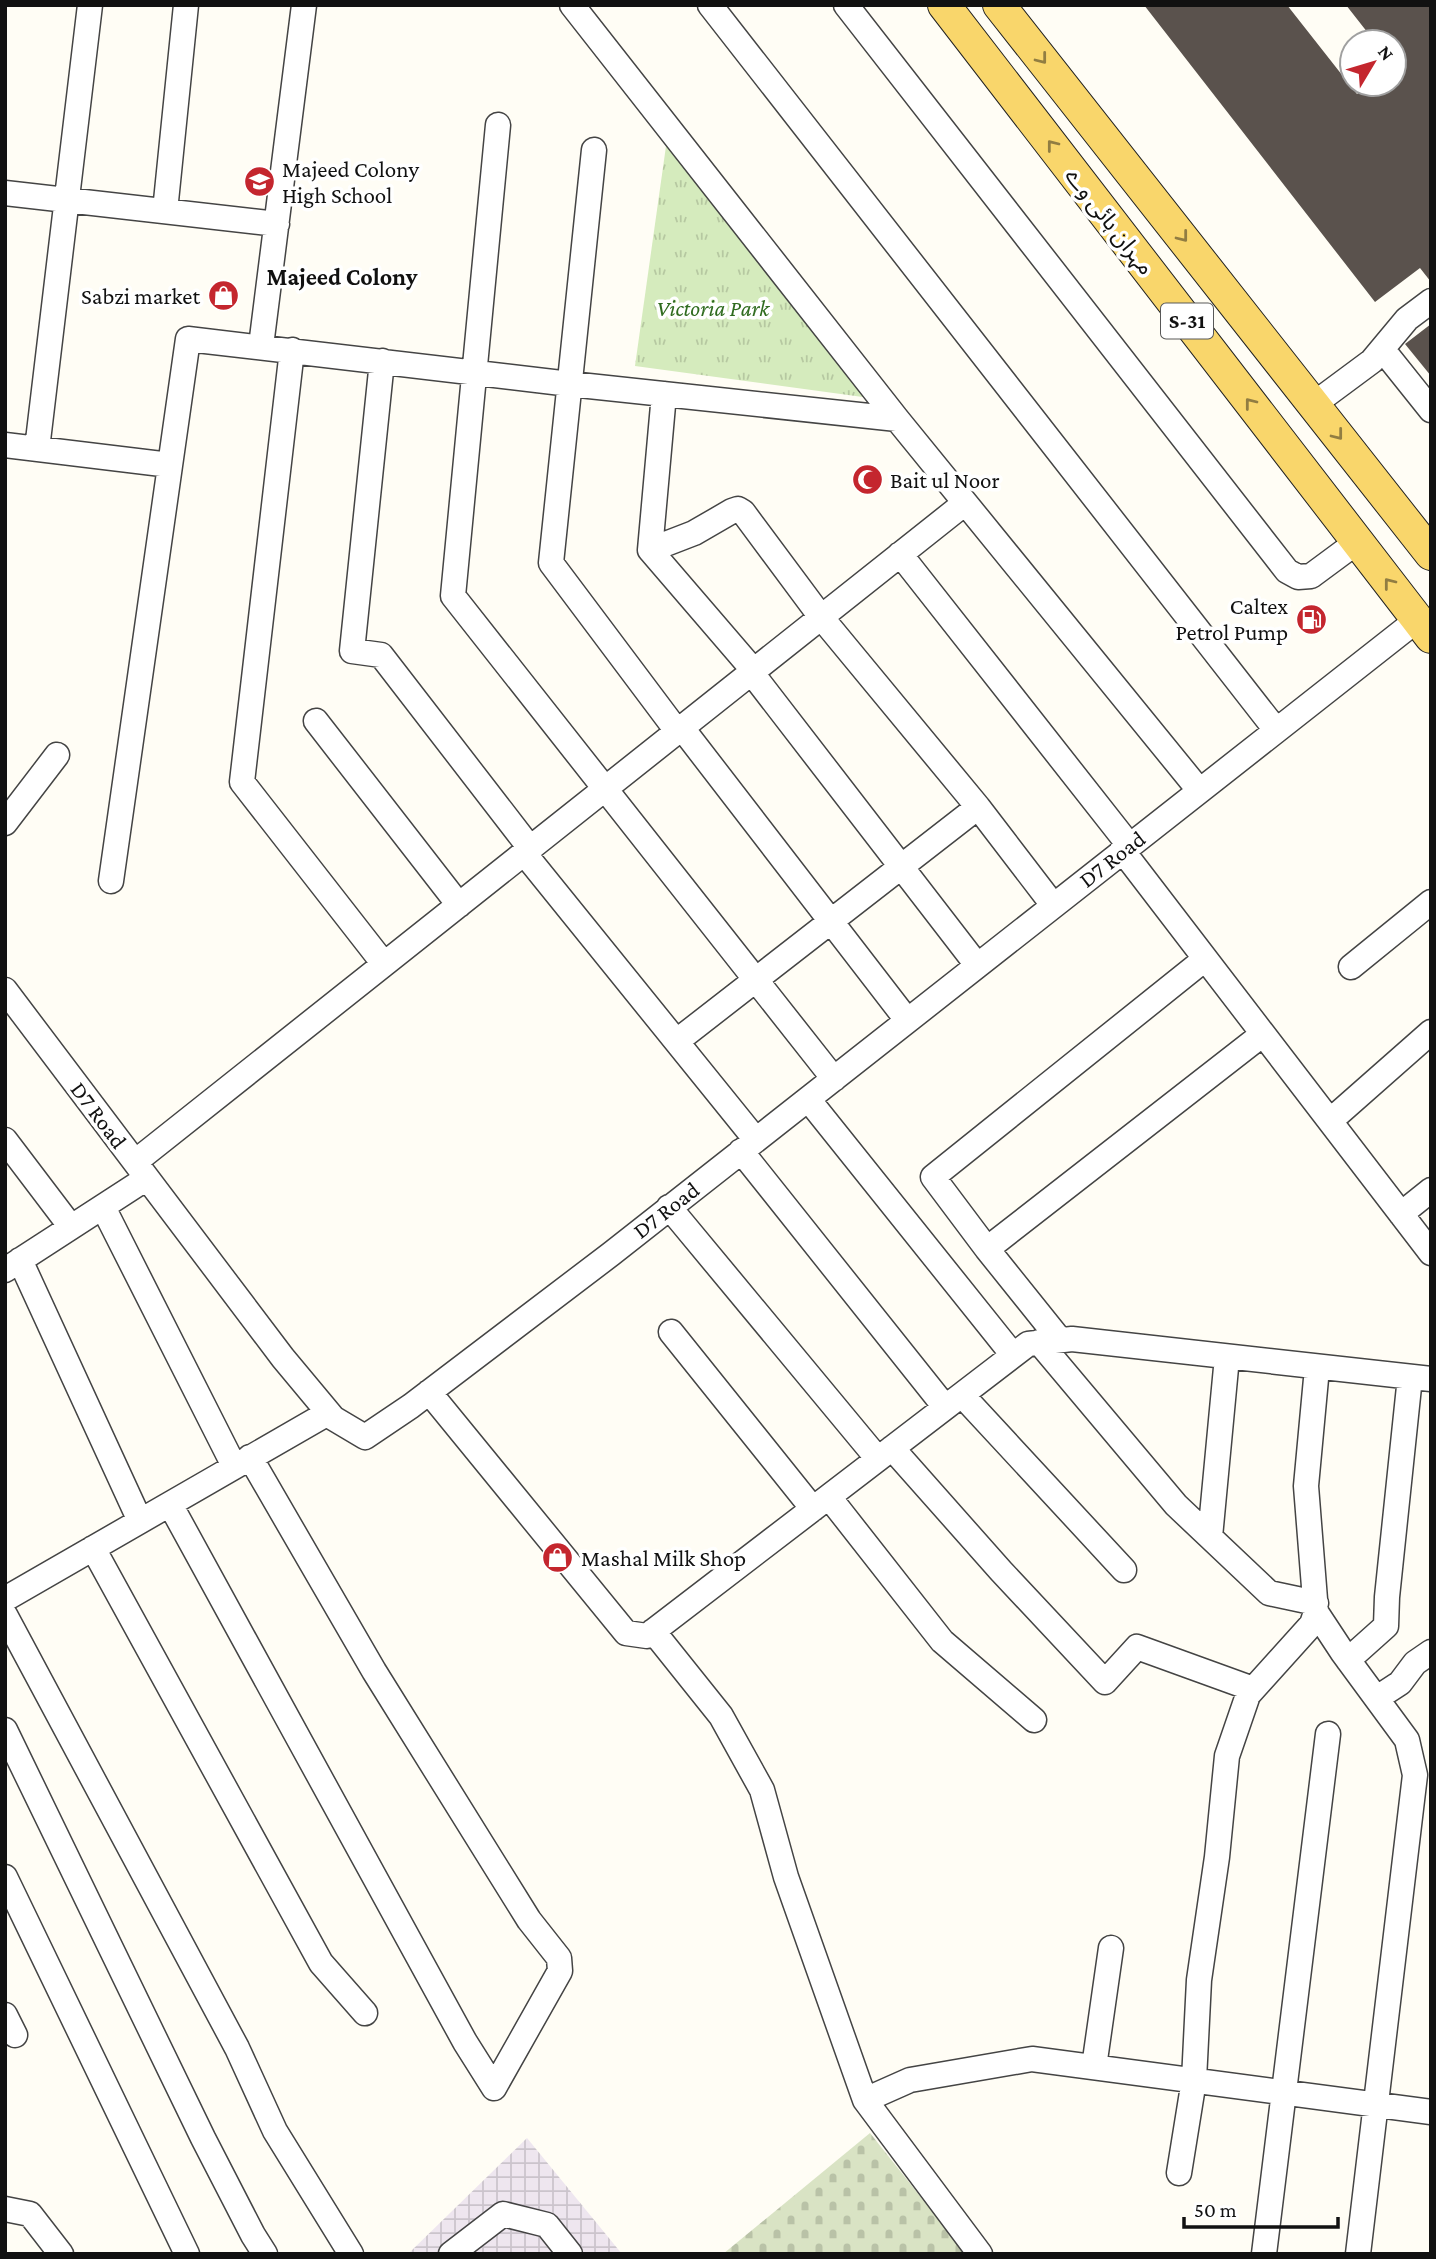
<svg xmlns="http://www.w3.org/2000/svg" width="1436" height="2259" font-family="'Crimson Pro','Noto Sans Arabic',serif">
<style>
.industrial{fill:url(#industrial-grid)}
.cemetery{fill:url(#cemetery-stones)}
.park{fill:url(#park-tufts)}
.building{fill:#5a524d}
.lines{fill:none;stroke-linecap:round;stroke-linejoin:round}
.minor-casing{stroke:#444;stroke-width:27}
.major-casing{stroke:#222;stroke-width:34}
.minor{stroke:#fff;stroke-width:24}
.major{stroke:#f9d66b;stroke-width:32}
.oneway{stroke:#917d42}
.labels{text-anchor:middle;stroke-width:7;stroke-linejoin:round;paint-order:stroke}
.shield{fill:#fff;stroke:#585858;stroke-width:2}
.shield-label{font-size:21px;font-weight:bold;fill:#111}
.poi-label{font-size:23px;fill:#111;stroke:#fff;text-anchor:start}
.street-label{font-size:23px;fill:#111;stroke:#fff}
.park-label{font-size:23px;font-style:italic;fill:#2f6b1f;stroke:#fff}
.neighbourhood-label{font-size:24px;font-weight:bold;fill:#111;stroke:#fff}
</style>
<defs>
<pattern id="industrial-grid" width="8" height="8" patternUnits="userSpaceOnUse" patternTransform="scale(1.75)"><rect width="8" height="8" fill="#eee6ef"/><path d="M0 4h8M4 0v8" fill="none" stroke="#cbc4cc"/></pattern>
<pattern id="cemetery-stones" width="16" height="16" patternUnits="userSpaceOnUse" patternTransform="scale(1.75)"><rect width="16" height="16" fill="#d9e3c4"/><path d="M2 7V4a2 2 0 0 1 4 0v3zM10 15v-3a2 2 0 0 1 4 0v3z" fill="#b9c2a7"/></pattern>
<pattern id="park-tufts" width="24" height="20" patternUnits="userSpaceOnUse" patternTransform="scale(1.75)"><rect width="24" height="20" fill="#d5ebbd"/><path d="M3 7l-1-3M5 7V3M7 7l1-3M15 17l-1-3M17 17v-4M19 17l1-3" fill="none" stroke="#b6c8a1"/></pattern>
</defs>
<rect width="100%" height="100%" fill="#fffdf5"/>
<path class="industrial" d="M527 2138 622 2254H408Z"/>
<path class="cemetery" d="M870 2133 966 2254H723Z"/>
<path class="park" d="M667 139 870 398 635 366Z"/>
<path class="building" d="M1144 5H1287L1357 94 1369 84H1394V42H1375L1346 5H1431V282L1420 268 1375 302Z
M1431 324V376L1405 344Z"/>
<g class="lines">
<defs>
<path id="minor" d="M572 5 897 419 1199 790
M710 5 1276 730
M846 5 1287 571 1298 577 1311 576 1357 542
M498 125 453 596 834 1079
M594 150 551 563 677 731
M5 193 277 224
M165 211 186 5
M261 346 304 5
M292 350 242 782 384 964
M1383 350 1431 410
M382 361 352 651 381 655 530 848
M664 394 650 550 754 671
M1314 404 1372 361 1407 319 1431 301
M5 445 170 465
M37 449 90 5
M650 550 694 533 732 511 738 509 743 512 821 617 978 807 1053 905
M900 554 1129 845
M751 672 977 965
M316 721 459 905
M682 728 907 1020
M5 823 57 755
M1122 850 1431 1253
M524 853 756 1140
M111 881 188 339 570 384 897 419
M1351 967 1431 902
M5 990 283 1358 333 1418 365 1437 411 1406 611 1254 1417 620
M677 1041 978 807
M808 1099 1013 1355
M1330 1121 1431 1032
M5 1140 71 1227
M741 1151 945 1407
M135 1162 965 503
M103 1207 234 1466
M669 1207 878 1459
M1401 1214 1431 1190
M987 1249 933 1177 1205 959
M20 1260 140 1521
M5 1270 147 1178
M671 1332 813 1509
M1060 1340 987 1249 1263 1034
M1039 1342 1176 1505 1269 1593 1316 1603
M429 1392 626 1633 647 1636 1028 1344 1072 1339 1431 1379
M962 1395 1124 1570
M892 1448 1001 1571 1105 1682 1137 1647 1253 1689
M829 1497 942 1641 1034 1720
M170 1504 465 2042 494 2088 560 1971 559 1958 529 1920 374 1671 250 1457
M1210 1537 1227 1357
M93 1548 321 1963 365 2013
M5 1599 328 1413
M1316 1612 1343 1653 1407 1740 1415 1775 1358 2254
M5 1615 237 2048 275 2131 351 2254
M653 1631 721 1716 762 1790 786 1877 865 2100 980 2254
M1348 1660 1386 1626 1387 1597 1410 1377
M1377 1698 1400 1683 1415 1663 1431 1652
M5 1730 203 2138 253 2235 265 2254
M5 1877 187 2254
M5 2015 15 2035
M1094 2067 1111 1948
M865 2100 910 2080 1032 2059 1431 2112
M1179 2173 1194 2080 1199 1980 1217 1857 1227 1756 1248 1695 1312 1624 1316 1612 1306 1486 1317 1368
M5 2209 30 2214 61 2254
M451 2254 503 2214 547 2225 570 2254
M1264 2254 1328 1734"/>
<path id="major" d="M944 5 1431 637
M999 5 1431 554"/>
</defs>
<use href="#minor" class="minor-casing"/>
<use href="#major" class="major-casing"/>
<use href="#minor" class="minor"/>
<use href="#major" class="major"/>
</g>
<defs><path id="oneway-chevron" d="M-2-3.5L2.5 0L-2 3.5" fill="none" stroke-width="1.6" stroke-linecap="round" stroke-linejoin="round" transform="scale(1.75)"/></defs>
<g class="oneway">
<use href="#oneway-chevron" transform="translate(1042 59) rotate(52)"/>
<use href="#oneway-chevron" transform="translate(1052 145) rotate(-128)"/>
<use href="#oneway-chevron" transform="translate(1183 237) rotate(52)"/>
<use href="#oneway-chevron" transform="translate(1250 403) rotate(-128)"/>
<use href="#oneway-chevron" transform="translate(1338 435) rotate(52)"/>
<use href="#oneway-chevron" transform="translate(1389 583) rotate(-128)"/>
</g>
<defs>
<symbol id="school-disc" viewBox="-11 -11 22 22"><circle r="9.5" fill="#c4262e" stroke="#fff"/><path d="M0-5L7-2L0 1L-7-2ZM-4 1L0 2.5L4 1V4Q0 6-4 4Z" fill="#fff"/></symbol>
<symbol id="shop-disc" viewBox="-11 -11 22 22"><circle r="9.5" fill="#c4262e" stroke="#fff"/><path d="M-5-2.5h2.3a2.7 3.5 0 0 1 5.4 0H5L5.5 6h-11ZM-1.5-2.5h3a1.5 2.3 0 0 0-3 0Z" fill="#fff"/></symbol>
<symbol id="mosque-disc" viewBox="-11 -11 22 22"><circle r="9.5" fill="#c4262e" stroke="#fff"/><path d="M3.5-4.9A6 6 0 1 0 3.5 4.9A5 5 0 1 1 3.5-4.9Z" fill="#fff"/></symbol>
<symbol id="fuel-disc" viewBox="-11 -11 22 22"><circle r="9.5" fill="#c4262e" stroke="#fff"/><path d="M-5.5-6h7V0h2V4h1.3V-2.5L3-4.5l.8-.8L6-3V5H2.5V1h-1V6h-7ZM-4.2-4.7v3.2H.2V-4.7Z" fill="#fff"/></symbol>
</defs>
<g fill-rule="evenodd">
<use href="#school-disc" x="242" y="164" width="35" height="35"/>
<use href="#shop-disc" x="206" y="278" width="35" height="35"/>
<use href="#mosque-disc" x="850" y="462" width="35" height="35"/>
<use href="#fuel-disc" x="1294" y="602" width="35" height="35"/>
<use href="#shop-disc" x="540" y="1540" width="35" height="35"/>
</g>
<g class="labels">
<rect class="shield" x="1161" y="303.5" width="52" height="35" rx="5"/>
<g class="shield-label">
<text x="1187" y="328">S-31</text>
</g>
<g class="poi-label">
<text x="282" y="177">Majeed Colony<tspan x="282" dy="26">High School</tspan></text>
<text x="200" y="304" text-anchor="end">Sabzi market</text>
<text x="890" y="488">Bait ul Noor</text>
<text x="1288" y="614" text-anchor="end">Caltex<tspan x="1288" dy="26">Petrol Pump</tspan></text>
<text x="581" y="1566">Mashal Milk Shop</text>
</g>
<g class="street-label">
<text transform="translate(1110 221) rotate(52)" y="8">مہران ہائی وے</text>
<text transform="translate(1112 859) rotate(-38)" y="8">D7 Road</text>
<text transform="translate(99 1115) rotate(53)" y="8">D7 Road</text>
<text transform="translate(666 1210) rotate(-38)" y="8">D7 Road</text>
</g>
<g class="park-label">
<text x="713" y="316">Victoria Park</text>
</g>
<g class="neighbourhood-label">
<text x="342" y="285">Majeed Colony</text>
</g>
</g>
<rect width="1436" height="2259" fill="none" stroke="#111111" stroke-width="14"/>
<g transform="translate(1373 63) rotate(52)"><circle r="33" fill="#ffffff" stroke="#a0a0a0" stroke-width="2"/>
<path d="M0-5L12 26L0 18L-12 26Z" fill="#c4262e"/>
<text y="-10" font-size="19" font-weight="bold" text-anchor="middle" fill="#111111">N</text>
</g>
<path d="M1184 2217v10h154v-10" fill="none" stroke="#111111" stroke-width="3.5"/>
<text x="1194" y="2217" font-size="21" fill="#111111" stroke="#ffffff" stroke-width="5" paint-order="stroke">50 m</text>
</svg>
